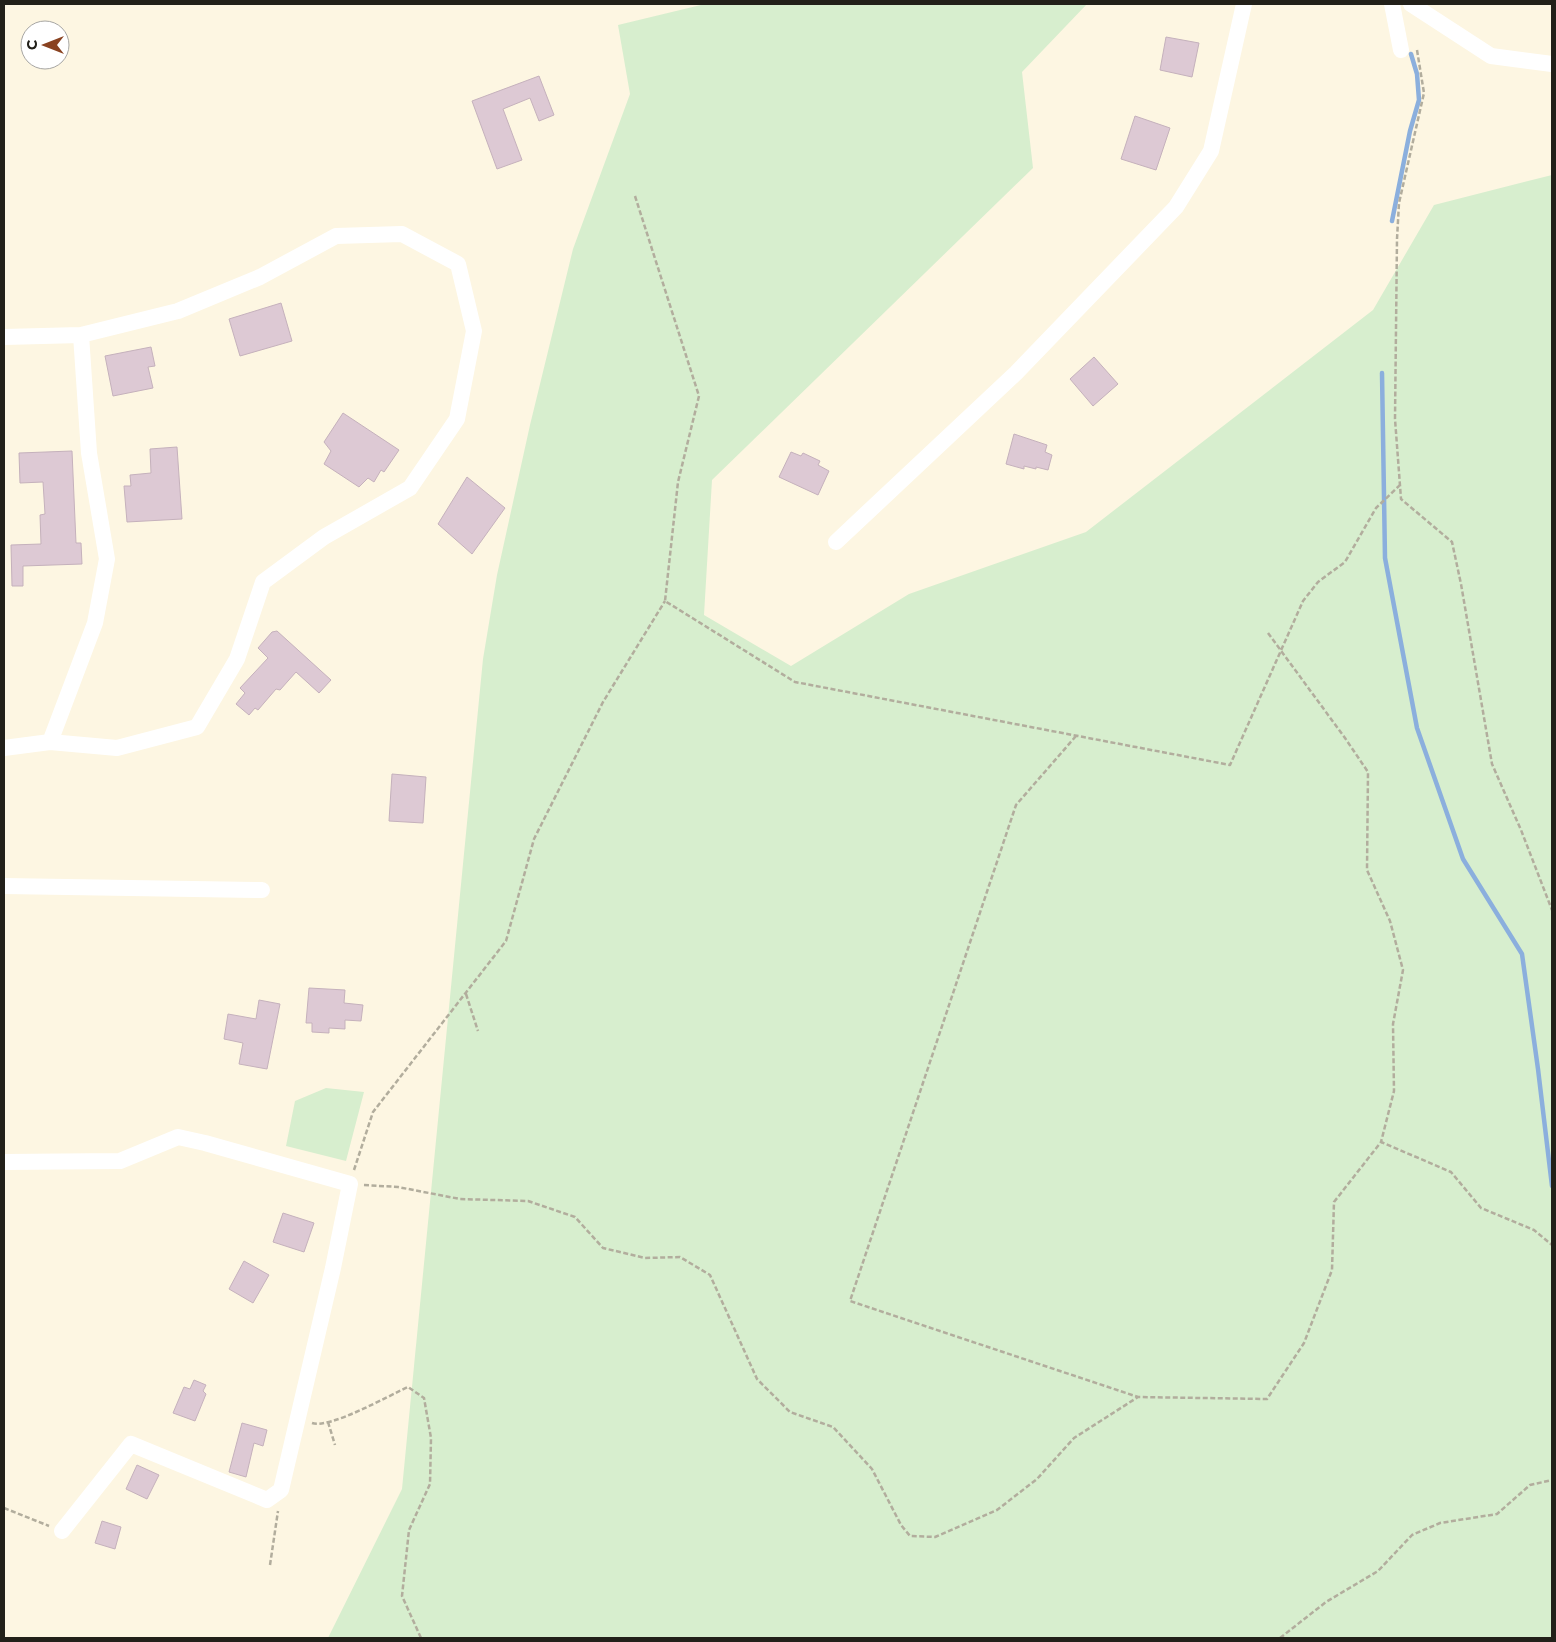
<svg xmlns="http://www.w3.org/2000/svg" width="1556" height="1642" font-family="Montserrat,sans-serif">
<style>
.green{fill:#d7eece}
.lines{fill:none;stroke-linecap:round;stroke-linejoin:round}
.stream{stroke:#8bafdd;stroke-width:4.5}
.building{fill:#ddc9d4;stroke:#c5b1bc}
.path{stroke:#b2ad9d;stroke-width:2.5;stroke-dasharray:5 2.5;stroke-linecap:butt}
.minor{stroke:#fff;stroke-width:16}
</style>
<rect width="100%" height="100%" fill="#fdf6e2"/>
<path class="green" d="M705 4H1087L1022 72 1033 168 712 480 704 615 791 666 909 594 1086 532 1373 310 1434 205 1552 175V1638H328L402 1489 483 659 497 575 530 425 573 249 630 94 618 25Z
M326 1088 364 1092 346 1161 286 1146 295 1101Z"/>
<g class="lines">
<path class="stream" d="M1392 221 1410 131 1419 100 1417 74 1411 54
M1382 373 1385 558 1417 728 1463 859 1522 954 1538 1069 1552 1186"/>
</g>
<path class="building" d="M1166 37 1199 43 1192 77 1160 70Z
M539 76 554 115 539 121 530 98 503 109 522 160 497 169 472 101Z
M1135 116 1170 128 1156 170 1121 159Z
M281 303 292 341 240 356 229 319Z
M151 347 155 366 148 367 153 388 113 396 105 356Z
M1094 357 1118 384 1093 406 1070 379Z
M343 413 399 450 384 472 381 470 374 482 368 478 359 487 324 464 331 451 324 442Z
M1014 434 1047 445 1045 452 1052 455 1048 470 1036 467V469L1024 466V469L1006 464Z
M177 447 182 519 127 522 124 486H131L130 475 151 473 150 449Z
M72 451 76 543H81L82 564 23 566V586H12L11 545 41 544 40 515 45 514 43 482 20 483 19 453Z
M791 452 801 456 803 453 820 461 818 465 829 471 818 495 779 477Z
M467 477 505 508 472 554 438 524Z
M277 631 331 680 319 693 296 672 280 690 276 689 258 710 255 708 249 715 236 704 245 693 240 688 268 658 258 648 272 632Z
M392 774 426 777 423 823 389 821Z
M309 988 345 990 344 1003 363 1005 361 1021 345 1020V1029L329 1028V1033L312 1032V1023H306Z
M259 1000 280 1004 267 1069 239 1064 243 1043 224 1039 228 1014 256 1019Z
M283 1213 314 1223 304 1252 273 1242Z
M244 1261 269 1275 253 1303 229 1289Z
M194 1380 206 1385 203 1391 206 1394 195 1421 173 1413 184 1387 190 1389Z
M242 1423 267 1430 263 1446 254 1443 246 1477 229 1472Z
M137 1465 159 1475 147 1499 126 1489Z
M102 1521 121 1527 115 1549 95 1543Z"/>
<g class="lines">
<path class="path" d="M1417 50 1424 93 1399 203 1397 239 1395 419 1401 499 1452 542 1461 584 1492 764 1521 830 1552 910
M635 196 699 396 678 482 665 601 795 682 1230 765 1303 601 1318 582 1345 562 1376 508 1400 485
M1268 633 1345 738 1368 772 1367 870 1390 921 1403 970 1393 1024 1394 1091 1381 1142
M1076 736 1016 805 850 1301 1138 1397
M466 994 478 1031
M354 1170 373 1112 506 941 534 839 603 702 665 601
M364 1185 398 1187 460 1199 528 1201 575 1217 603 1248 645 1258 680 1257 710 1275 757 1379 790 1412 833 1427 872 1469 901 1525 910 1536 935 1537 997 1510 1037 1479 1074 1438 1138 1397 1267 1399 1304 1343 1332 1270 1334 1202 1381 1142 1451 1172 1481 1208 1534 1230 1552 1245
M328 1422 335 1445
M312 1423C330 1429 388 1396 408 1387L424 1398 431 1438 430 1484 409 1530 402 1596 421 1638
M4 1508 49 1526
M270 1565 278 1511
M1280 1638 1326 1602 1378 1571 1412 1535 1440 1523 1497 1514 1530 1485 1552 1480"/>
<path class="minor" d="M1392 4 1401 50
M1411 4 1491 56 1552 64
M4 337 81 335 178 311 260 277 336 236 402 234 458 264 474 331 457 419 410 488 324 537 263 582 237 659 197 727 117 748 50 742 4 748
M836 542 1016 373 1176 207 1211 151 1244 4
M50 742 95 623 107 559 89 453 81 335
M4 886 262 890
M4 1162 120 1161 178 1137 205 1143 350 1184 333 1268 281 1490 267 1500 131 1444 62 1531"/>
</g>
<rect width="1556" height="1642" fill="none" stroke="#222019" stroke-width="10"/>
<g transform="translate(45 45) rotate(270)"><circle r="24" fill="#ffffff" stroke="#a7a6a3"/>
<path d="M0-4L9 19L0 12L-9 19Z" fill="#894220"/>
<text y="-8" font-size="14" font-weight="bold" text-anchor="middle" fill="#222019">С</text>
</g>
</svg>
